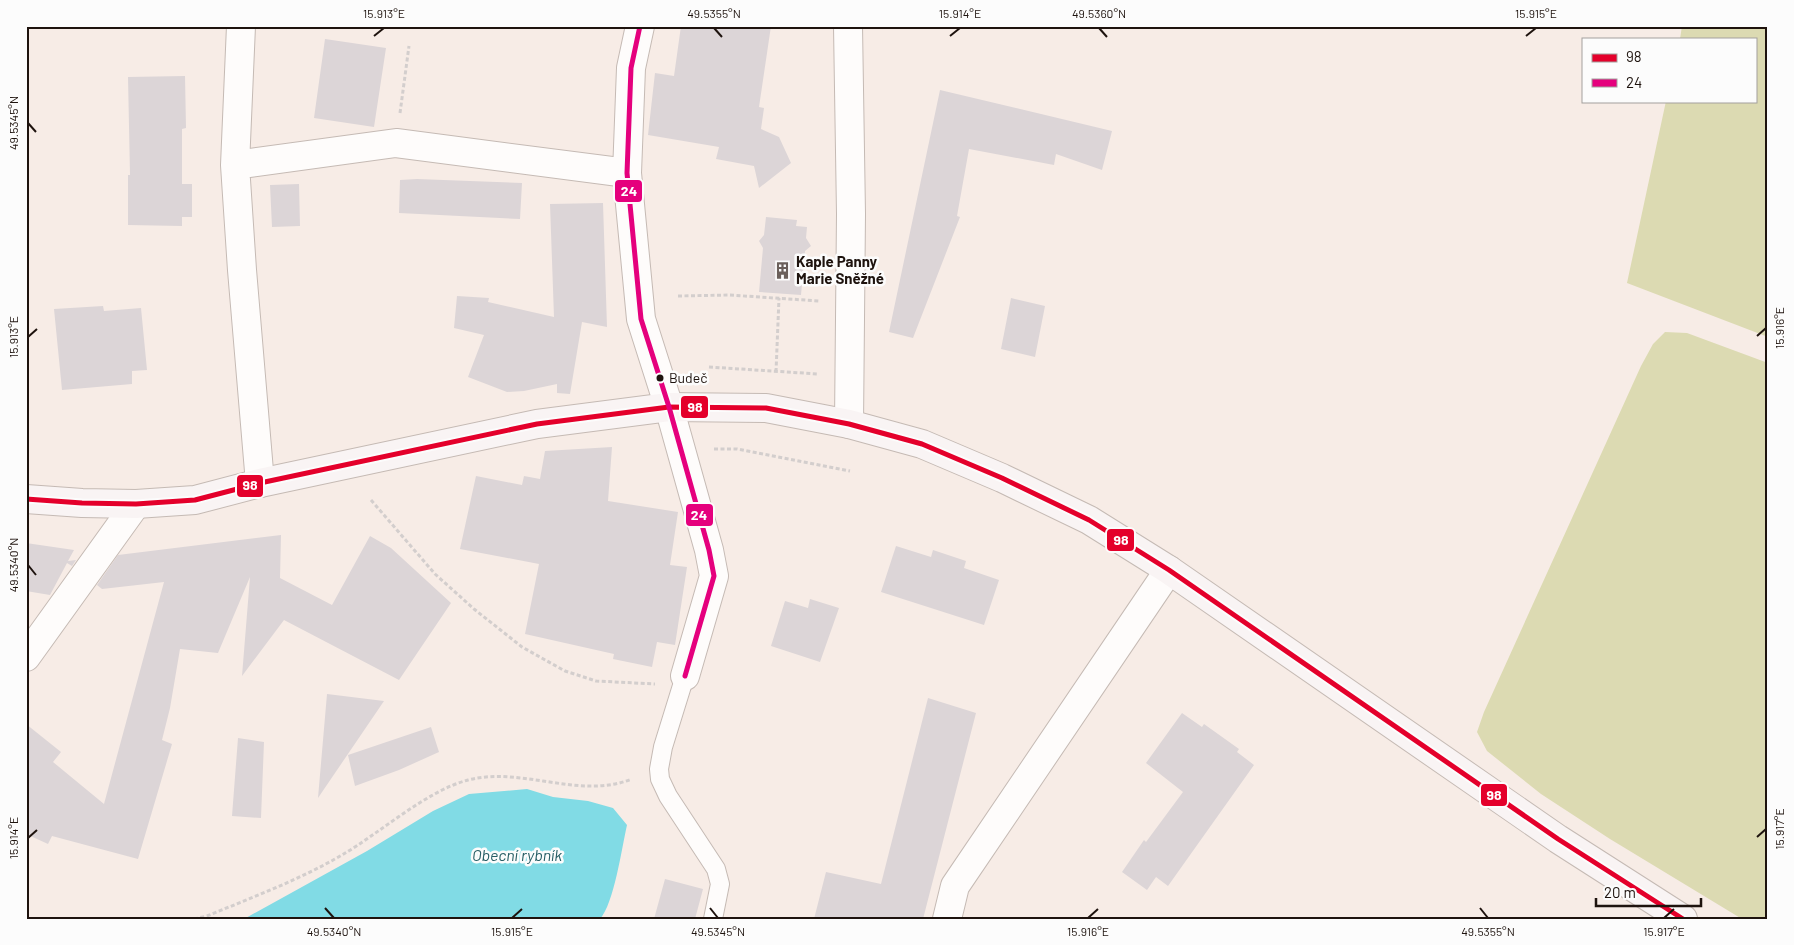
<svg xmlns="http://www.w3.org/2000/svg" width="1794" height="945" font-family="Barlow,sans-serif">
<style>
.green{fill:#dcdab2}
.water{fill:#81dbe5}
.building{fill:#dcd5d7}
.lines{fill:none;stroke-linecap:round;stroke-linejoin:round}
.lane-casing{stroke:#c5bab4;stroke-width:20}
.street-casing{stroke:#c5bab4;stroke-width:30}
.secondary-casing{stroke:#c5bab4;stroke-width:30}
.path{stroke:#d3cecd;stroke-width:3;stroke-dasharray:4 2.5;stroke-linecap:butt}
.lane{stroke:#fefcfb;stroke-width:18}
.street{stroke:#fefcfb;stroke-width:28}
.secondary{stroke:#f9f4f4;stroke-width:28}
.bus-1-casing{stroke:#fcfcfc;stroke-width:9}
.bus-2-casing{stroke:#fcfcfc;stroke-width:9}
.bus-1{stroke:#e4002b;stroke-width:5}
.bus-2{stroke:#e5007d;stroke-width:5}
.ticks{fill:none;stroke:#1e130e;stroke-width:2}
.bus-dot{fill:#1e130e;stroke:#fcfcfc;stroke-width:2}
.labels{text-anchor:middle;stroke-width:5;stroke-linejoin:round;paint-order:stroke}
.bus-label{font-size:14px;fill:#1e130e;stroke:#fcfcfc;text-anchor:start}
.poi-label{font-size:15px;font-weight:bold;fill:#1e130e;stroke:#fcfcfc;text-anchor:start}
.water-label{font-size:16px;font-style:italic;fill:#275e65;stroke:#fcfcfc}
.line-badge{stroke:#fcfcfc;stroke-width:2}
.badge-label{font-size:14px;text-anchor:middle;font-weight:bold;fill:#fff}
.neatline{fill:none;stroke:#1e130e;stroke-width:2}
.ticks-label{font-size:12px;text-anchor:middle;fill:#1e130e}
</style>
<rect width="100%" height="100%" fill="#f7ece6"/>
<path class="green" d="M1682 26H1768V337L1627 283 1666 101H1755V39H1680Z
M1665 332 1687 333 1768 363V919H1742L1610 839 1541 794 1487 751 1477 732 1484 712 1641 366 1653 344Z"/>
<path class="water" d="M527 789 553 797 588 801 613 808 627 825C622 847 614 904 600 919H244L367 851 433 811 469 794Z"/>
<path class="building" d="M681 26H771L759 107 764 108 761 129 779 137 791 163 759 188 754 166 716 159 719 147 648 135 655 73 674 76Z
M325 39 386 48 374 127 314 118Z
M185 76 186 128 182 129V184H192V217H182V226L128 225V175H130L128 77Z
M940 90 1112 131 1102 170 1056 154 1054 165 969 149 957 216 960 217 913 338 889 332Z
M417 179 522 183 520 219 399 213 400 180Z
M299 184 300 226 272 227 270 185Z
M603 203 607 327 582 322 570 394 557 393V384L524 391 507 392 468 377 484 335 454 328 457 296 489 298 488 302 554 317 550 204Z
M766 217 797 220 796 226 807 227 806 238 811 246 805 251 801 295 759 292 763 248 759 241 764 235Z
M1011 298 1045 306 1035 357 1001 349Z
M103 306 104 311 141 308 147 370 132 371V384L62 390 54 309Z
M612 447 608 501 678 512 670 565 687 567 675 645 657 642 652 667 613 659 614 654 525 634 539 564 460 549 476 476 522 485 524 476 540 479 545 451Z
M281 535 280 578 332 605 370 536 391 548 451 603 399 680 284 620 242 676 250 577 218 653 180 649 170 708 162 740 172 744 138 859 52 836 48 844 26 834V724L61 752 53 762 104 804 164 582 102 589 97 585 118 555Z
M26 543 74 550 68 561 76 560 72 566 67 563 50 595 26 591Z
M896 546 931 557 933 550 966 561 964 568 999 580 984 625 881 592Z
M810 599 839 608 820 662 771 646 785 601 808 608Z
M327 694 384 701 318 798Z
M928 698 976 713 923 919H814L826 872 881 884Z
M1182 713 1202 727 1204 724 1239 749 1237 752 1254 765 1168 886 1156 877 1147 890 1122 872 1144 840 1146 842 1183 792 1146 763Z
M431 727 439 752 399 770 355 786 348 755Z
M238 738 264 742 261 818 232 816Z
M665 879 703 889 695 919H654Z"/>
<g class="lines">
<defs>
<path id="lane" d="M685 676 663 747 659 769 660 779 668 796 716 869 720 884 713 919"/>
<path id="street" d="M241 26 235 165 242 270 260 483
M640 26 631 68 627 173 641 319 669 407 709 550 714 576 685 676
M848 26 851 214 849 424
M235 165 396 143 627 173
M26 657 136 504
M947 919 955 886 1169 570"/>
<path id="secondary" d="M26 499 82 503 136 504 195 500 260 483 537 424 669 407 766 408 849 424 922 444 1002 478 1089 520 1169 570 1558 839 1683 919"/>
</defs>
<use href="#lane" class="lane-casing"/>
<use href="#street" class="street-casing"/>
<use href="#secondary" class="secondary-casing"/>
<path class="path" d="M400 113 409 46
M678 296 730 295 819 301
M709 367 818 374
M776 372 779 298
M714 449H737L850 471
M371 500 435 574 474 609 522 647 565 671 596 681 655 684
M194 919 207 916C253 897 299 880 342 855 380 833 426 791 468 780 522 766 579 800 632 779"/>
<use href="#lane" class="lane"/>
<use href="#street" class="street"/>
<use href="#secondary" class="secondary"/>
<defs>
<path id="bus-1" d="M26 499 82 503 136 504 195 500 260 483 537 424 669 407 766 408 849 424 922 444 1002 478 1089 520 1169 570 1558 839 1683 919"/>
<path id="bus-2" d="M640 26 631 68 627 173 641 319 669 407 709 550 714 576 685 676"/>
</defs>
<use href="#bus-1" class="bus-1-casing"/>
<use href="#bus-2" class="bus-2-casing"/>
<use href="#bus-1" class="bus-1"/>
<use href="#bus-2" class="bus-2"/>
</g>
<path class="ticks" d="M714 28 722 37M1099 28 1107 37M374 36 384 28M950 36 960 28M1526 36 1536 28M28 123 36 132M1757 336 1766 328M28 337 37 329M28 565 36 575M1757 837 1766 829M28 838 37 830M325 908 334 918M710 908 718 918M1480 908 1488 918M512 918 522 909M1088 918 1098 909M1664 918 1674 909"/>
<defs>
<symbol id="building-bare" viewBox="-9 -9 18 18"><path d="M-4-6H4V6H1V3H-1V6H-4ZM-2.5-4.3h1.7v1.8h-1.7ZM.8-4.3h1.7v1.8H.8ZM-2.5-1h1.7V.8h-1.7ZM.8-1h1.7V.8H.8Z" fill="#6a5f5a" stroke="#fcfcfc" stroke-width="2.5" paint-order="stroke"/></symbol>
</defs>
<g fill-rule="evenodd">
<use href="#building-bare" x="770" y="258" width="25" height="25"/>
</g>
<circle class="bus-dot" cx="660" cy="378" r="4.5"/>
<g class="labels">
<g class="bus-label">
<text x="669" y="383">Budeč</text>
</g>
<g class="poi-label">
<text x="796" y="267">Kaple Panny<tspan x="796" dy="17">Marie Sněžné</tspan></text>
</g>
<g class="water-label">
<text x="517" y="861">Obecní rybník</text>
</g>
</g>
<g class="line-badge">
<rect x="614" y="179" width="29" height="24" rx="5" fill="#e5007d"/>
<rect x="680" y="395" width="29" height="24" rx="5" fill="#e4002b"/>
<rect x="236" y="474" width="28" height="24" rx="5" fill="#e4002b"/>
<rect x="685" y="503" width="29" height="24" rx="5" fill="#e5007d"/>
<rect x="1106" y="528" width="29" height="24" rx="5" fill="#e4002b"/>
<rect x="1480" y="783" width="28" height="24" rx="5" fill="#e4002b"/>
</g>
<g class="badge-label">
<text x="629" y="196">24</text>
<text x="695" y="412">98</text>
<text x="250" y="490">98</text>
<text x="699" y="520">24</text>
<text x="1121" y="545">98</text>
<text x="1494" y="800">98</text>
</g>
<rect width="1794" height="945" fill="none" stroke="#fcfcfc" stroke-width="55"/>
<rect x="1582" y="38" width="175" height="65" fill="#fcfcfc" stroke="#a39f9d"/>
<rect x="1592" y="54" width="25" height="8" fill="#e4002b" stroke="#a39f9d"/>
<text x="1626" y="62" font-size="15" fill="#1e130e">98</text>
<rect x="1592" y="79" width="25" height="8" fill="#e5007d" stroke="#a39f9d"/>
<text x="1626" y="88" font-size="15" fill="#1e130e">24</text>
<path d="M1596 898v8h105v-8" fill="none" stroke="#1e130e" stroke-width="2.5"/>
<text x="1604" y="898" font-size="15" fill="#1e130e" stroke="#fcfcfc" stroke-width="4" paint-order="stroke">20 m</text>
<rect x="28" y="28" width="1738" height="890" class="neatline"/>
<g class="ticks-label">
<text x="384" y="18">15.913°E</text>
<text x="714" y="18">49.5355°N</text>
<text x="960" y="18">15.914°E</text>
<text x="1099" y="18">49.5360°N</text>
<text x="1536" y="18">15.915°E</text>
<text transform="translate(14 123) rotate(-90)" y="4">49.5345°N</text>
<text transform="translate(1780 328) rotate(-90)" y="4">15.916°E</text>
<text transform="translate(14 337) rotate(-90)" y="4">15.913°E</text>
<text transform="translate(14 565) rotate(-90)" y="4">49.5340°N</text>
<text transform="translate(1780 829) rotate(-90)" y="4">15.917°E</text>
<text transform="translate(14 838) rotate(-90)" y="4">15.914°E</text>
<text x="334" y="936">49.5340°N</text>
<text x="512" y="936">15.915°E</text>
<text x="718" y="936">49.5345°N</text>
<text x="1088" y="936">15.916°E</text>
<text x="1488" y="936">49.5355°N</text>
<text x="1664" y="936">15.917°E</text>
</g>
</svg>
